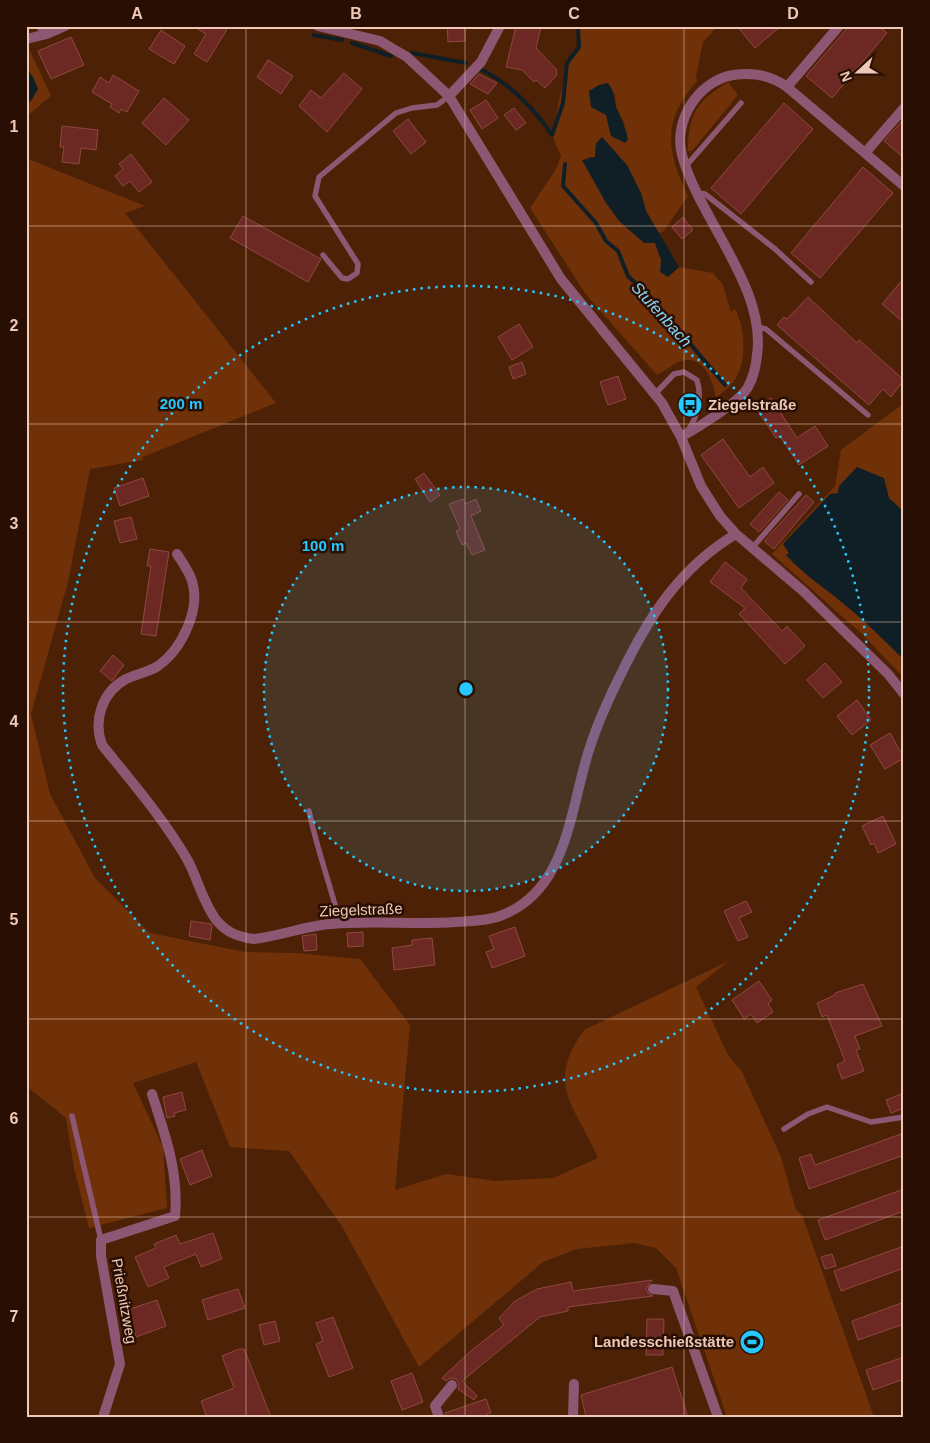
<svg xmlns="http://www.w3.org/2000/svg" width="930" height="1443" font-family="Helvetica,sans-serif">
<style>
.green{fill:#703108;fill-rule:evenodd}
.water{fill:#101f26}
.lines{fill:none;stroke-linecap:round;stroke-linejoin:round}
.stream{stroke:#101f26;stroke-width:4}
.building{fill:#6c2924;stroke:#8e4841}
.lane{stroke:#8d5673;stroke-width:5.5}
.street{stroke:#8d5673;stroke-width:10}
.grid{fill:none;stroke:#eec9b7;stroke-width:1;stroke-opacity:0.55}
.ring{fill:none;stroke:#27c8ff;stroke-width:2.5;stroke-dasharray:2.5 5}
.labels{text-anchor:middle;stroke-width:5;stroke-linejoin:round;paint-order:stroke}
.poi-label{font-size:15px;font-weight:bold;fill:#eec9b7;stroke:#290f03;text-anchor:start}
.street-label{font-size:15px;fill:#eec9b7;stroke:#290f03}
.water-label{font-size:16px;font-style:italic;fill:#86d6f9;stroke:#290f03}
.centre{fill:#27c8ff;stroke:#290f03;stroke-width:2.5}
.ring-label{font-size:15px;text-anchor:middle;font-weight:bold;fill:#27c8ff;stroke:#290f03;stroke-width:5;stroke-linejoin:round;paint-order:stroke}
.neatline{fill:none;stroke:#eec9b7;stroke-width:2}
.grid-label{font-size:16px;text-anchor:middle;font-weight:bold;fill:#eec9b7}
</style>
<rect width="100%" height="100%" fill="#4d2105"/>
<path class="green" d="M578 26H718L703 42 696 77 697 81C662 121 666 150 688 196L663 232 658 233 646 211 641 193 602 137 596 144 595 157H587L655 243 668 277 679 267 713 273 723 285 731 312 735 309C746 329 748 366 731 385 727 389 721 393 716 398 713 381 704 355 682 361 674 363 665 371 657 375L587 296 530 208 556 169 561 156 552 135 567 63 579 47ZM615 93 616 107 625 124 611 136 606 115Z
M30 51 51 96 26 117V52Z
M728 82 738 95 692 151H688C688 114 697 101 728 82Z
M26 158 145 206 125 213 276 403 143 457V460L90 469 68 582 31 714 50 794 95 878 150 933 245 952 296 953 360 959 410 1025 395 1190 446 1174 496 1181 553 1178 598 1158C576 1106 544 1086 584 1030L729 961 696 987 729 1057 741 1070 781 1157 796 1210 802 1215 874 1417H727L676 1268 656 1248 634 1243 577 1249 543 1262 419 1367 343 1228 289 1151 230 1147 196 1062 133 1083 163 1147 167 1208 89 1228 74 1168 66 1118 26 1086Z
M904 403V678L862 634 772 554 835 486 841 450Z"/>
<path class="water" d="M26 67 33 77 38 89 31 101 26 103Z
M608 83C617 95 612 98 617 109 621 119 626 128 628 139L625 143 611 136 606 115 591 107 589 91 599 85Z
M602 137 627 165 641 193 646 211 679 267 668 277 660 272 661 260 655 243H644L619 221 606 203 582 160 595 157 596 144Z
M857 467 884 478 889 498 904 512V660C885 641 866 622 845 605 825 588 804 575 786 555L789 553 783 544 830 494 838 493 839 486Z"/>
<g class="lines">
<path class="stream" d="M282 26 283 27
M314 35 342 40
M352 43 391 56
M412 53 466 63
M480 69C511 84 533 107 552 135
M552 135 563 103 567 63 579 47 578 26
M565 164 563 186 596 223 606 241 618 251 628 276 654 301 725 385"/>
</g>
<path class="building" d="M193 26H229L207 62 194 54 206 34Z
M447 26H465V41L448 42Z
M516 26H541L536 48 556 69 557 75 545 88 536 80 534 82 522 70 506 67Z
M737 26H781L755 48Z
M849 26H878L887 33 832 98 806 76Z
M161 30 185 46 174 64 149 49Z
M71 37 84 65 51 79 38 51Z
M268 60 293 76 281 94 257 77Z
M344 73 362 89 327 132 299 106 311 90 321 98Z
M479 74 497 83 488 94 470 84Z
M113 75 139 91 127 112 121 109 119 113 110 107 112 104 92 92 100 77 109 83Z
M164 98 189 120 166 145 142 123Z
M486 100 498 118 482 129 470 110Z
M784 103 813 129 741 214 711 188Z
M514 108 526 123 516 130 504 115Z
M408 119 426 142 411 154 393 131Z
M904 119V158L884 141Z
M62 126 98 130 96 150 81 148 79 164 62 162 64 147H60Z
M131 154 152 182 139 192 130 181 123 186 115 176 123 169 119 164Z
M863 167 893 193 820 278 791 253Z
M243 216 321 259 308 282 230 238Z
M683 217 693 230 682 239 672 227Z
M904 278V323L882 304Z
M808 297 857 343 859 340 904 380 891 397 883 389 869 405 777 325 784 317 787 319Z
M519 324 533 347 512 360 498 337Z
M522 362 526 374 513 379 509 367Z
M618 376 626 399 608 405 600 382Z
M771 398 797 438 815 426 828 446 799 465 780 436 776 438 756 408Z
M723 439 750 477 763 467 774 483 739 508 701 455Z
M424 473 440 495 430 502 415 479Z
M143 478 149 496 120 506 114 488Z
M779 492 788 500 759 532 750 524Z
M806 495 814 502 774 549 765 542 766 539Z
M463 499 465 504 476 499 481 511 471 516 485 550 472 555 466 543 462 545 456 531 460 529 449 504Z
M131 517 137 539 120 543 114 521Z
M150 549 169 552 156 636 141 634 151 566H147Z
M725 562 747 579 741 588 782 631 787 626 805 646 785 664 739 614 745 608 710 582Z
M113 655 124 665 112 681 100 671Z
M825 663 842 682 823 698 807 680Z
M857 700 871 720 852 735 837 716Z
M890 733 904 758 885 769 870 745Z
M883 816 896 844 878 853 874 843 871 845 862 826Z
M746 901 752 912 739 918 748 937 738 941 724 911Z
M191 921 211 924 212 926 210 940 189 936Z
M515 927 525 956 492 968 486 952 494 949 489 936Z
M363 932V946L348 947 347 933Z
M316 934 317 950 304 951 302 936Z
M432 938 435 965 394 970 392 948 412 945V940Z
M759 981 772 1000 768 1004 773 1012 757 1023 751 1014 744 1019 732 1000Z
M863 984 882 1026 855 1036 860 1049 856 1050 864 1071 842 1079 837 1065 845 1061 827 1015 822 1017 817 1003 835 995V993Z
M182 1092 186 1110 174 1113 175 1116 167 1118 163 1097Z
M904 1093V1108L891 1113 886 1100Z
M901 1134 904 1155 809 1189 799 1158 811 1154 815 1165Z
M202 1150 212 1176 190 1185 180 1159Z
M904 1189V1211L825 1240 818 1220Z
M213 1233 222 1259 201 1267 196 1254 164 1267 169 1278 148 1287 135 1257 156 1248 154 1244 176 1235 180 1244Z
M904 1246V1268L841 1291 834 1271Z
M832 1254 836 1266 825 1269 821 1257Z
M652 1280 646 1289 649 1294 653 1296 568 1307V1311L540 1317 462 1381 477 1396 474 1400 458 1389 459 1383 456 1379 450 1378 446 1381 442 1378 473 1349 504 1325 499 1318 515 1301 537 1289 571 1282 573 1291Z
M238 1289 245 1308 208 1320 202 1300Z
M157 1300 166 1326 136 1337 127 1310Z
M904 1302V1324L858 1340 852 1321Z
M333 1317 353 1368 329 1377 316 1344 323 1341 316 1323Z
M647 1319H664L663 1355H646Z
M275 1321 280 1341 264 1345 259 1325Z
M239 1349H244L271 1417H207L201 1401 234 1388 222 1356Z
M904 1357V1379L873 1390 866 1370Z
M672 1367 688 1417H586L581 1395Z
M412 1373 423 1402 402 1410 391 1381Z
M486 1399 491 1413 487 1414 488 1417H446L445 1413Z"/>
<g class="lines">
<path class="lane" d="M686 166 741 103
M698 193 705 194 775 249 811 282
M323 255 342 278 348 279 357 273 358 264 315 196 319 177 396 113 412 108 437 105 449 96
M757 327 766 329 868 415
M655 394 674 374 684 372 697 380C702 396 698 417 688 430
M752 548 799 494
M309 811C317 850 331 886 340 924
M72 1116 101 1240
M784 1129 808 1114 827 1107 871 1122 904 1117"/>
<path class="street" d="M41 26 47 34 65 26
M318 26 380 41 390 47 407 57 449 96 561 279 662 403 681 437 701 486 720 516 736 534 803 591 888 674 904 694
M26 39 47 34
M787 87 839 26
M449 96 481 62 500 26
M865 153 904 108
M681 437C697 428 740 402 748 387 753 378 756 366 757 355 767 288 699 219 682 155 673 121 698 81 733 75 753 72 771 75 787 87L904 186
M177 554C182 562 189 571 192 581 201 609 182 649 158 666 149 672 136 674 126 679 102 692 93 720 102 745 132 782 163 818 187 859 198 879 203 903 217 921 227 933 239 937 254 939 280 936 305 926 331 924 372 920 414 925 456 922 470 921 487 921 500 916 569 891 570 806 590 747 598 722 609 698 621 674 648 618 680 567 736 534
M653 1289 673 1291 718 1417
M103 1417 120 1364 101 1256V1240L175 1216C179 1172 165 1135 152 1094
M439 1417 435 1406 452 1385
M573 1417 574 1384"/>
</g>
<path class="grid" d="M246 26V1417M465 26V1417M684 26V1417M26 226H904M26 424H904M26 622H904M26 821H904M26 1019H904M26 1217H904"/>
<circle cx="466" cy="689" r="202" fill="#27c8ff" fill-opacity=".12"/>
<g class="ring">
<circle cx="466" cy="689" r="202"/>
<circle cx="466" cy="689" r="403"/>
</g>
<defs>
<symbol id="bus-disc" viewBox="-11 -11 22 22"><circle r="9.5" fill="#27c8ff" stroke="#290f03"/><path d="M-5-6H5V4H4V6H2V4H-2V6H-4V4H-5ZM-3.5-4V0h7V-4ZM-3.5 1.2v1.5H-2V1.2ZM2 1.2v1.5H3.5V1.2Z" fill="#111"/></symbol>
<symbol id="stadium-disc" viewBox="-11 -11 22 22"><circle r="9.5" fill="#27c8ff" stroke="#290f03"/><path d="M0-5a6.5 5 0 1 0 0 10a6.5 5 0 1 0 0-10ZM-3.5-1.8h7v3.6h-7Z" fill="#111"/></symbol>
</defs>
<g fill-rule="evenodd">
<use href="#bus-disc" x="676" y="391" width="28" height="28"/>
<use href="#stadium-disc" x="738" y="1328" width="28" height="28"/>
</g>
<g class="labels">
<g class="poi-label">
<text x="708" y="410">Ziegelstraße</text>
<text x="734" y="1347" text-anchor="end">Landesschießstätte</text>
</g>
<g class="street-label">
<text transform="translate(361 910) rotate(-2)" y="5">Ziegelstraße</text>
<text transform="translate(124 1301) rotate(80)" y="5">Prießnitzweg</text>
</g>
<g class="water-label">
<text transform="translate(662 314) rotate(48)" y="6">Stufenbach</text>
</g>
</g>
<circle cx="466" cy="689" r="8" class="centre"/>
<g class="ring-label">
<text x="181" y="409">200 m</text>
<text x="323" y="551">100 m</text>
</g>
<rect width="930" height="1443" fill="none" stroke="#290f03" stroke-width="55"/>
<g transform="translate(858 72) rotate(249)" stroke="#290f03" stroke-width="4" paint-order="stroke">
<path d="M0-4L9 19L0 12L-9 19Z" fill="#eec9b7"/>
<text y="-8" font-size="14" font-weight="bold" text-anchor="middle" fill="#eec9b7">N</text>
</g>
<rect x="28" y="28" width="874" height="1388" class="neatline"/>
<g class="grid-label">
<text x="137" y="19">A</text>
<text x="356" y="19">B</text>
<text x="574" y="19">C</text>
<text x="793" y="19">D</text>
<text x="14" y="132">1</text>
<text x="14" y="331">2</text>
<text x="14" y="529">3</text>
<text x="14" y="727">4</text>
<text x="14" y="925">5</text>
<text x="14" y="1124">6</text>
<text x="14" y="1322">7</text>
</g>
</svg>
